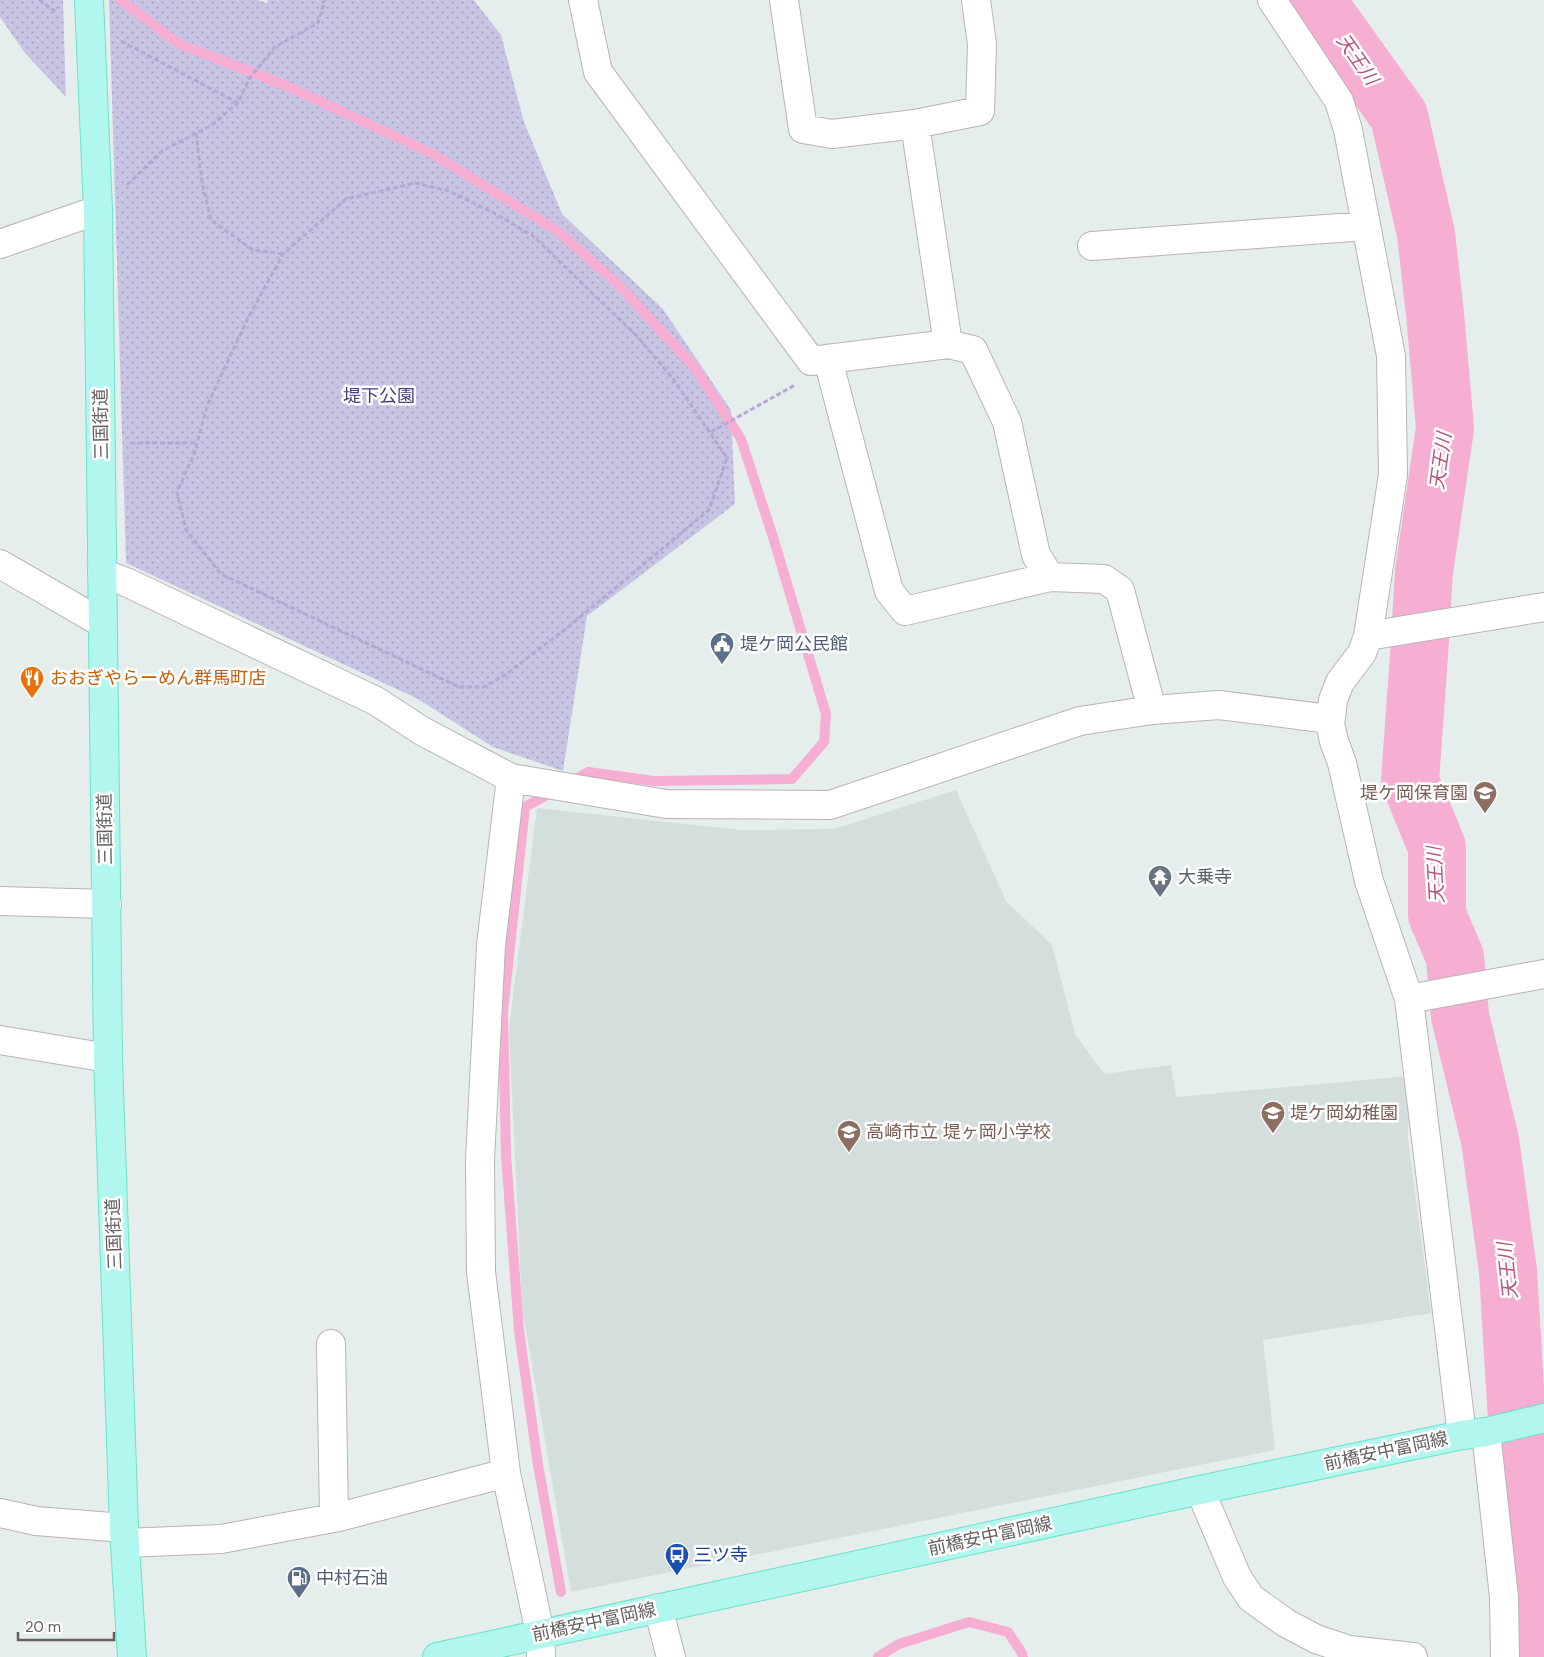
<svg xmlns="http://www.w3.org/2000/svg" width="1544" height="1657" font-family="'DM Sans','Noto Sans JP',sans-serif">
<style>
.education{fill:#d4dedc}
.park{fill:url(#park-dots)}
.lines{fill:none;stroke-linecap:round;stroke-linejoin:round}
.stream{stroke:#f6aed3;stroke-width:10}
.river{stroke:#f6aed3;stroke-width:58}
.minor-casing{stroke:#b9b3b5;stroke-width:30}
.major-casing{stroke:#6ae3c7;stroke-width:30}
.path{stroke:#b5a8d2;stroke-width:3;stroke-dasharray:5 2.5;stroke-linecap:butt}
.minor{stroke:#fff;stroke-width:28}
.major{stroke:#b2f7ef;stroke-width:28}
.labels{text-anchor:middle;stroke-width:5;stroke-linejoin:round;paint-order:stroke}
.park-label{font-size:18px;fill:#453f82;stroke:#fff}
.street-label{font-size:18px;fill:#655e60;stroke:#fff}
.service-label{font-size:18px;fill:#4e5e75;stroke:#fff;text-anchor:start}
.food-label{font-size:18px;fill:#c56008;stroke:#fff;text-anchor:start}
.education-label{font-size:18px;fill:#785e54;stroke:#fff;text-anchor:start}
.worship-label{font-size:18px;fill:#5b616d;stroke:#fff;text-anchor:start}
.transit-label{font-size:18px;fill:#164399;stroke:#fff;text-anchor:start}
.water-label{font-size:19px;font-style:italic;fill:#b8537f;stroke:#fff}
</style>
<defs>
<pattern id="park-dots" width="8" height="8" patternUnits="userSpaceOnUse" patternTransform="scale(1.25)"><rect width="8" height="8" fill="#c7c5e3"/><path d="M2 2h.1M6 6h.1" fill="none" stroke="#a5a3bb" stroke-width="1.8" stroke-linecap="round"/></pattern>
</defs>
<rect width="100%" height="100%" fill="#e6eeed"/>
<path class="education" d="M956 790 1006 901 1052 945 1075 1034 1104 1074 1171 1065 1176 1097 1409 1076 1408 1139 1431 1313 1263 1340 1275 1450 571 1592 522 1307 509 1028 537 808 741 830 834 829Z"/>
<path class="park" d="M0 0H63L66 97 25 53 0 17Z
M109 0H258L267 3 268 0H474L501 35 524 122 562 214 663 309 731 410 735 504 587 616 563 771 493 747 418 699 126 563Z"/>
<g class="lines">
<path class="stream" d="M121 0 179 44 287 86 433 154 556 230 619 285 695 368 741 439 773 537 826 714 824 742 792 779 654 781 588 772 571 782
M554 791 525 807 503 1012 506 1155 519 1331 538 1465 561 1592
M878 1657 899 1644 969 1622 1008 1632 1022 1653 1023 1657"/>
<path class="river" d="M1316 0 1399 116 1426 234 1435 314 1445 428 1424 572 1419 656 1410 781 1437 847V915L1455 957 1460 1016 1490 1140 1508 1271 1519 1454 1535 1614V1657"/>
<defs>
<path id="minor" d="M583 0 598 72 811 361 948 344 973 350 1007 422 1036 555 1050 577 1104 579 1120 590 1152 710
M784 0 803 129 832 134 915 124 980 111 982 44 976 0
M1272 0 1339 101 1348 130 1391 356 1393 475 1368 636 1362 653 1340 682 1333 700 1331 718 1329 719 1334 741 1342 763 1369 881 1409 999 1462 1435
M915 124 948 344
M0 244 98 210
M1092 246 1366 226
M828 360 889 591 905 611 1050 577
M0 564 102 623
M102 573 126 582 376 701 422 731 511 778 666 804 830 805 1080 721 1152 710 1219 705 1329 719
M1368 636 1544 607
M511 778 491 945 480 1160 481 1272 506 1473 540 1633 541 1657
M0 901 107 904
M1409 999 1544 974
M0 1040 108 1058
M331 1344 334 1518
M1486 1432 1504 1597 1505 1657
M1200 1490 1237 1577 1251 1598 1286 1623 1316 1639 1349 1650 1413 1657
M0 1513 36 1521 124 1528
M125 1543 221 1539 339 1517 506 1473
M658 1608 671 1657"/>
<path id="major" d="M89 0 98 210 108 1058 124 1528 132 1657
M437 1657 1200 1490 1462 1435 1486 1432 1544 1418"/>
</defs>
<use href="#minor" class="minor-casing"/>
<use href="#major" class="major-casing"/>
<path class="path" d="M39 0 55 11
M121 41 238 103
M196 133 202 182 211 220 253 250 283 254
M415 183 449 191 494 213 533 236 636 335 674 380 727 458 709 510 568 627 505 675 484 687H459L221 574 186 530 177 492 194 454 207 406 247 320 283 254 346 199Z
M127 185 162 151 212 125 238 103 249 79 275 47 318 23 325 0
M711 432 795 385
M130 443H197"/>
<use href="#minor" class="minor"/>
<use href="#major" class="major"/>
</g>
<defs>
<symbol id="civic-pin" viewBox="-11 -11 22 30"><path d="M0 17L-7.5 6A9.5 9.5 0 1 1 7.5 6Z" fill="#5c6f8a" stroke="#fff"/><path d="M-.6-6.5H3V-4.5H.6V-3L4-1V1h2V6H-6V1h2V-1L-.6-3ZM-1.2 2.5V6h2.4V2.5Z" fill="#fff"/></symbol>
<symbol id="restaurant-pin" viewBox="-11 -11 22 30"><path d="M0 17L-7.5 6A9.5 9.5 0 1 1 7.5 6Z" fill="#e8710a" stroke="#fff"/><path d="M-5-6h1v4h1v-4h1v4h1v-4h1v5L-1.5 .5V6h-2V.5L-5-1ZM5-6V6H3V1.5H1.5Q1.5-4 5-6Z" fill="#fff"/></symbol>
<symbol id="school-pin" viewBox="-11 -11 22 30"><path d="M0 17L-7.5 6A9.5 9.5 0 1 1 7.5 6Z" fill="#8d6e63" stroke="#fff"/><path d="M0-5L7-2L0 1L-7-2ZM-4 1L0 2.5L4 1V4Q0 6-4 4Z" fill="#fff"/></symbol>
<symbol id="temple-pin" viewBox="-11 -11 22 30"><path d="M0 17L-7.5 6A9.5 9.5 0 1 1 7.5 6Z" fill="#6b7280" stroke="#fff"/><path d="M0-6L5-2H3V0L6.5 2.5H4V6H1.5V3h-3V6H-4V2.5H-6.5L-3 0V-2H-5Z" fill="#fff"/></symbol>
<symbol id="bus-pin" viewBox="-11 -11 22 30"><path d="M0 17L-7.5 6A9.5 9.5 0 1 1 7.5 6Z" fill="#1a4fb4" stroke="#fff"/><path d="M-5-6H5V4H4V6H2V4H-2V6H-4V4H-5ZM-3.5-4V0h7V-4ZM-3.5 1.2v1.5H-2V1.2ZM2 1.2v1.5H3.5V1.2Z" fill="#fff"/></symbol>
<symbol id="fuel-pin" viewBox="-11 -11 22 30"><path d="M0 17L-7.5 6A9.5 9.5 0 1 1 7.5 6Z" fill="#5c6f8a" stroke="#fff"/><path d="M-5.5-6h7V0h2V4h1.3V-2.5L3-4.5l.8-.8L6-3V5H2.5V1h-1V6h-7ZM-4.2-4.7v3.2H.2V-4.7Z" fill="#fff"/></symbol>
</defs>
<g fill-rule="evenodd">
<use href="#civic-pin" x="708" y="630" width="28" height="38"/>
<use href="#restaurant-pin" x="18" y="664" width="28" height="38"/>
<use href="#school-pin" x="1471" y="779" width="28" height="38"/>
<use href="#temple-pin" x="1146" y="863" width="28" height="38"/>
<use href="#school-pin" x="1259" y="1099" width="28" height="38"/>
<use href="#school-pin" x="835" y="1118" width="28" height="38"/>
<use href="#bus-pin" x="663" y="1541" width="28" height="38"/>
<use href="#fuel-pin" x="285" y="1564" width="28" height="38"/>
</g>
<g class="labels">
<g class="park-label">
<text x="379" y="402">堤下公園</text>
</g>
<g class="street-label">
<text transform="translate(101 424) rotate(-91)" y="6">三国街道</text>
<text transform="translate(105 829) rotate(-91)" y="6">三国街道</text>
<text transform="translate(114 1234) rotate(-92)" y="6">三国街道</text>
<text transform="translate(1386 1451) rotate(-12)" y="6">前橋安中富岡線</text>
<text transform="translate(990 1536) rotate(-12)" y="6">前橋安中富岡線</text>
<text transform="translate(594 1622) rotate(-12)" y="6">前橋安中富岡線</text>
</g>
<g class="service-label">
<text x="740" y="650">堤ケ岡公民館</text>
<text x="316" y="1584">中村石油</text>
</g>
<g class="food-label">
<text x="50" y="684">おおぎやらーめん群馬町店</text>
</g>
<g class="education-label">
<text x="1468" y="799" text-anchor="end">堤ケ岡保育園</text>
<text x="1290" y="1119">堤ケ岡幼稚園</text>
<text x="866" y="1138">高崎市立 堤ヶ岡小学校</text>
</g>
<g class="worship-label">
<text x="1178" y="883">大乗寺</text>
</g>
<g class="transit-label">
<text x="694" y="1561">三ツ寺</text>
</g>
<g class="water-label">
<text transform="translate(1358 59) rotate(55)" y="7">天王川</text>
<text transform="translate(1440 461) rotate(-82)" y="7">天王川</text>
<text transform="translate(1435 875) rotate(-93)" y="7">天王川</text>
<text transform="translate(1507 1271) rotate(-96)" y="7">天王川</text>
</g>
</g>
<path d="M18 1632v8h96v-8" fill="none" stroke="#655e60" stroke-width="2.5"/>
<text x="25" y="1632" font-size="15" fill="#655e60" stroke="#ffffff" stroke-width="4" paint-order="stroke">20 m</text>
</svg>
